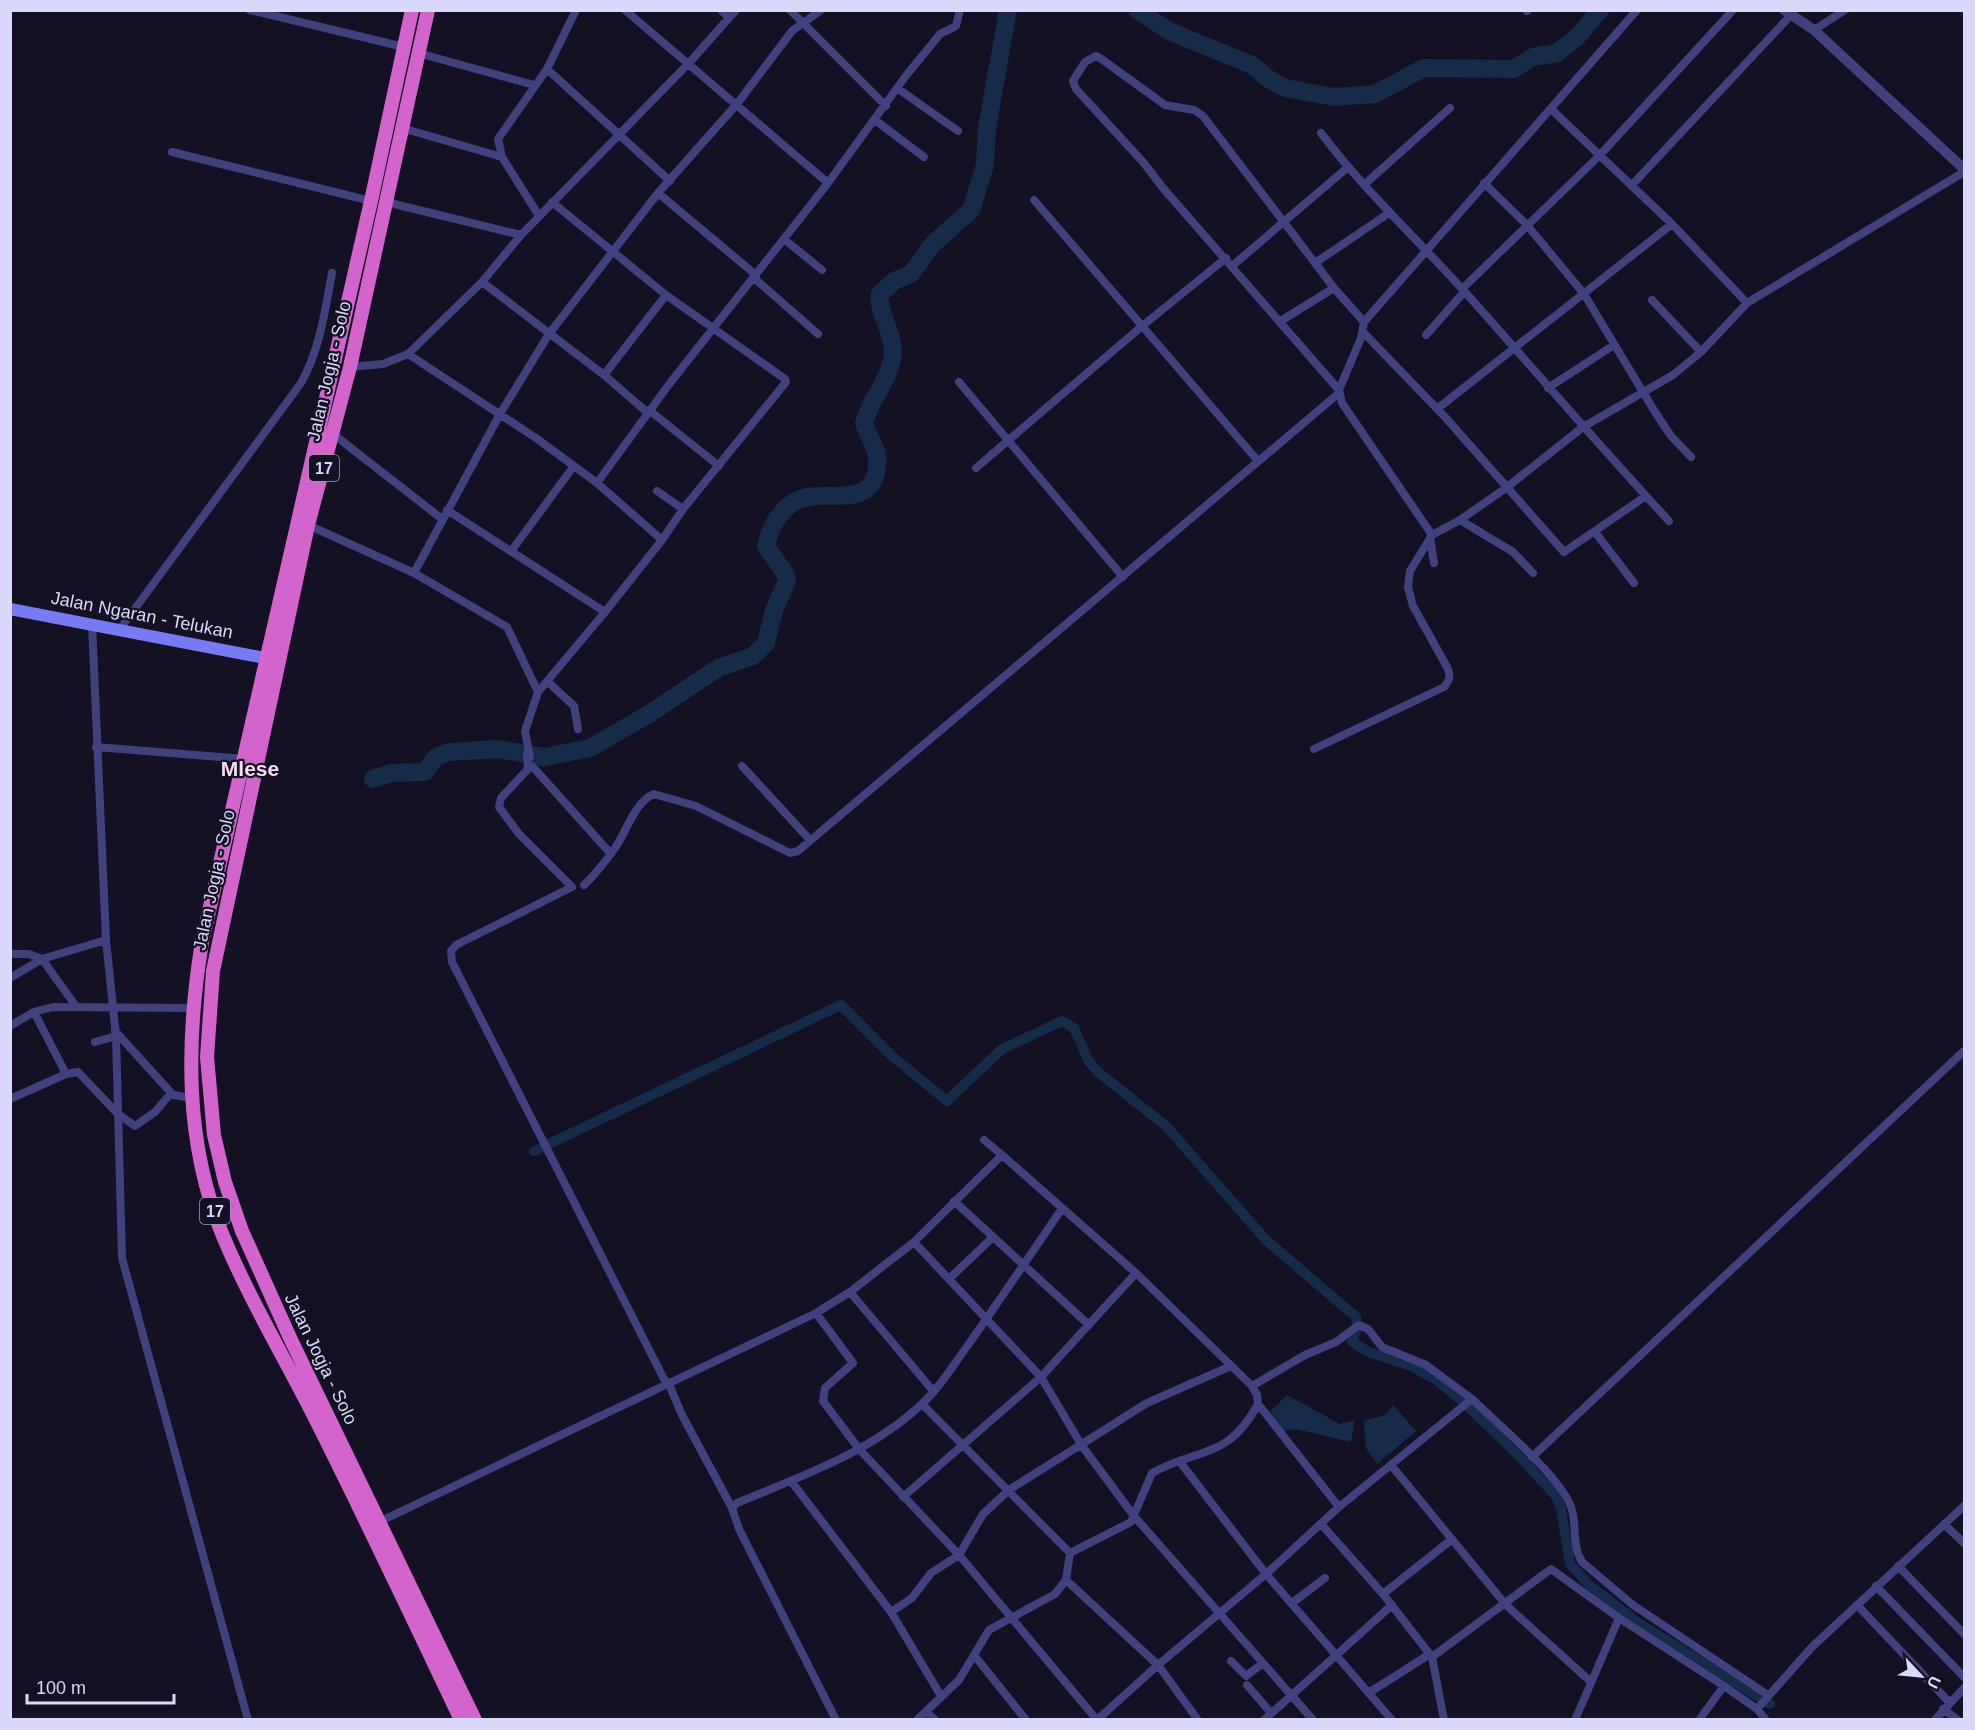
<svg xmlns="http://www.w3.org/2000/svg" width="1975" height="1730" font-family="Arial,sans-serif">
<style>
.water{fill:#152b49}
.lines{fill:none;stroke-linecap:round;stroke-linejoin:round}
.canal{stroke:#152b49;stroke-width:10}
.river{stroke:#152b49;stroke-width:18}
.minor{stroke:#41417e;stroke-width:8}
.tertiary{stroke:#41417e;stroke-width:10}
.secondary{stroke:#787af1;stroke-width:12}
.trunk{stroke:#d364cc;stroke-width:14}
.labels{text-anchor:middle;stroke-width:4.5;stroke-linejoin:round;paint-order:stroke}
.shield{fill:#131123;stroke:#9e9cba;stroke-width:1.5}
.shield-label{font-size:16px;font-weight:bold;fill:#dad8fb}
.street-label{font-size:18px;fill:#dad8fb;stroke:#131123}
.quarter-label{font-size:21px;font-weight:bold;fill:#fbd9f0;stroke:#131123}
</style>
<rect width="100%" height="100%" fill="#131123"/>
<path class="water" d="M1287 1395 1340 1424 1355 1420 1351 1442 1296 1429 1283 1431 1270 1412Z
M1393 1405 1416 1431 1377 1464 1366 1448 1364 1421 1385 1415Z"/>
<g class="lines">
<path class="canal" d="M534 1151 841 1005 892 1056 947 1101 1002 1049 1062 1021 1074 1028 1089 1062 1098 1072 1166 1126 1266 1240 1356 1317 1357 1327 1352 1342 1369 1352 1411 1366 1435 1379 1463 1402 1518 1455 1556 1496 1561 1509 1570 1564 1588 1584 1637 1622 1770 1704"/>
<path class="river" d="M1137 10 1169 31 1252 65 1270 80 1285 88 1334 97 1375 94 1424 68 1514 69 1533 57 1557 53 1578 36 1600 10
M373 779 391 773 425 772 436 757 448 752 497 749 545 757 590 748 649 714 718 668 753 656 766 643 774 610 787 581 786 575 766 546C770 529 779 510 796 501 823 486 880 515 877 458 877 445 867 436 864 423 870 399 891 379 893 353 894 332 876 310 880 294L894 281 911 274 933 244 971 210 985 165 987 128 1008 10"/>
<path class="minor" d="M250 10 404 47
M625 10 828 183
M721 10 729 18
M790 10 886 106
M1527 11V10
M1814 30 1845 10
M418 53 534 85
M547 69 670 181
M897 88 958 131
M1552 110 1672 224
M875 120 924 157
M402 128 502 157
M1321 133C1364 190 1417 239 1465 292 1533 368 1599 446 1669 521
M172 152 371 201
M1484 183 1526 224 1584 294 1655 412 1671 436 1691 457
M1365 184 1450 108
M1632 185 1791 15
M658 193 756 275
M1034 200 1258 461
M386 202 521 235
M539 216 502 157 498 139 547 69 576 10
M784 239 822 270
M1315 263 1389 213
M1232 266 1347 168
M754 278 818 334
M482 282 604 375 648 413
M1462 289 1600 155 1733 10
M1652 300 1701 352
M1279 322 1334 288
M1364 322 1334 288 1203 116 1194 110 1165 105 1100 58 1096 56 1085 62 1073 81 1076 89 1143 162 1163 188 1339 390 1342 403 1432 535
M1363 332 1445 417 1564 552 1646 496
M1426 335 1464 292
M408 354 536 438 597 483 662 540
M350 367 383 364 408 354 482 282 521 235 689 63 736 10
M604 375 666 295
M959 382 1123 577
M1548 388 1614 345
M1339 390 1361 338 1364 322 1637 10
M1437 409 1672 224 1747 303
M649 410 719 466
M333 434 442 519
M976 468 1141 327 1226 258
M597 483 670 383 828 183 905 77 940 34 956 26 960 10
M657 491 683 509
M447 510 605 612
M1460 520 1513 552 1533 573
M308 525 414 573 507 627 538 692
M1595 532 1634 583
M1430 538 1434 563
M512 550 573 467
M414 573 500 414 549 334 658 193 737 104 792 31 821 10
M92 624 106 940 116 1036 122 1258 248 1720
M120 629 301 383C320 349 325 311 332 273
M548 682 574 706 578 729
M96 747 245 759
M1314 749 1444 687C1450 679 1451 676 1447 667L1413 606 1408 587 1410 571 1432 535 1460 520 1506 488 1583 427 1673 375 1701 352 1747 303 1964 172
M527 754 528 769 501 798 499 807 519 834 572 887 456 945 451 951 452 962 666 1383
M530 757 525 731 538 692 605 612 662 540 683 509 786 382 785 379 666 295 552 202
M532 766 611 854
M742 766 810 840
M584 885C596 874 605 862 615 848 626 833 635 801 654 794L696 806 790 853 798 851 1339 393
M10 954H29L42 959 106 940
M10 978 42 959 75 1005
M34 1012 66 1074
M10 1026 34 1012 53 1007 192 1008
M115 1031 173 1095 192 1098
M95 1042 116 1036
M10 1099 66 1074 78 1072 118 1114 135 1126 155 1112 171 1093
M984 1140 1002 1155
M954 1201 1089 1325
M914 1242 1041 1377 1082 1446 1134 1516 1313 1720
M949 1279 992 1238
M850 1292 934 1392
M816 1313 853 1363 825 1388 823 1401 859 1449 959 1555 1097 1720
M668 1382 682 1415 732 1508
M1472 1399C1500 1426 1549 1467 1568 1500 1579 1519 1570 1543 1582 1562L1633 1605 1768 1695
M922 1404 1070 1553
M1532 1457 1964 1051
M1180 1462 1266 1574 1392 1720
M1391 1465 1506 1605 1591 1682
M791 1481 891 1612 912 1598 931 1573 959 1555 983 1514 1009 1490 1147 1403 1231 1366
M903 1497 1041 1377 1136 1273
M381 1521 816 1313 850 1292 914 1242 1002 1155 1136 1273 1252 1386 1257 1395 1258 1404 1339 1507
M1322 1525 1383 1594 1432 1657
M1945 1525 1964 1543
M1898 1566 1964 1634
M1066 1580 1158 1665 1198 1720
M1876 1586 1964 1677
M1383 1594 1451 1540
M1292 1603 1325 1578
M1857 1605 1949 1702
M891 1612 941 1696
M974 1655 1026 1720
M1231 1661 1246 1676 1263 1663
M1247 1685 1271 1713
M1370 1692 1430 1654
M1757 1709 1812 1647 1964 1506
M1943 1709 1958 1720
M926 1711 935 1720
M836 1720 739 1529 732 1508 737 1503C802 1476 872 1452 924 1402 941 1386 954 1364 968 1345 1000 1300 1030 1255 1061 1210
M917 1720 959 1680 989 1630 1055 1594 1066 1580 1070 1553 1131 1522 1152 1473C1199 1447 1228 1460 1258 1404
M1097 1720 1158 1665 1266 1574 1339 1507 1472 1399 1426 1365 1382 1347 1368 1329 1359 1325 1336 1342 1305 1355 1252 1386
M1264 1720 1392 1605
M1444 1720 1432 1657 1551 1569 1619 1618 1724 1686
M1575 1720 1619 1618
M1699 1720 1724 1686 1757 1709 1766 1720
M1935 1720 1964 1688"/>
<path class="tertiary" d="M1784 10 1814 30 1964 169"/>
<path class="secondary" d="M10 609 275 660"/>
<path class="trunk" d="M412 10 371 201 202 942C186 1040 184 1142 223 1236 251 1303 289 1365 321 1430 369 1526 415 1623 461 1720
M428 10 350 367 308 525 213 971 207 1057 214 1135 225 1182 242 1231 292 1342 475 1720"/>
</g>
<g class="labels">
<g class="shield">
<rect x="309" y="455" width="30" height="26" rx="4.5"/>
<rect x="200" y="1198" width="30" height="26" rx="4.5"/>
</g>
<g class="shield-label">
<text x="324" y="474">17</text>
<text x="215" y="1217">17</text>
</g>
<g class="street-label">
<text transform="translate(329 371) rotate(-77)" y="6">Jalan Jogja - Solo</text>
<text transform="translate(142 615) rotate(11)" y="6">Jalan Ngaran - Telukan</text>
<text transform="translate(214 880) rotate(-78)" y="6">Jalan Jogja - Solo</text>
<text transform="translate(321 1359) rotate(64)" y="6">Jalan Jogja - Solo</text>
</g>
<g class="quarter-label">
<text x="250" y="776">Mlese</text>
</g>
</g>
<rect width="1975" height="1730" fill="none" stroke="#dad8fb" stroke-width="24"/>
<g transform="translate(1921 1676) rotate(116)" stroke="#131123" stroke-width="4.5" paint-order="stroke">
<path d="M0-4.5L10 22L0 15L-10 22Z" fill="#dad8fb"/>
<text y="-9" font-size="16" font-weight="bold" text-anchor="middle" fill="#dad8fb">U</text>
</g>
<path d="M27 1694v9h147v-9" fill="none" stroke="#dad8fb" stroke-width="3"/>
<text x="36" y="1694" font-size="18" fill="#dad8fb" stroke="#131123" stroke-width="4.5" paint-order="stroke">100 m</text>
</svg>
